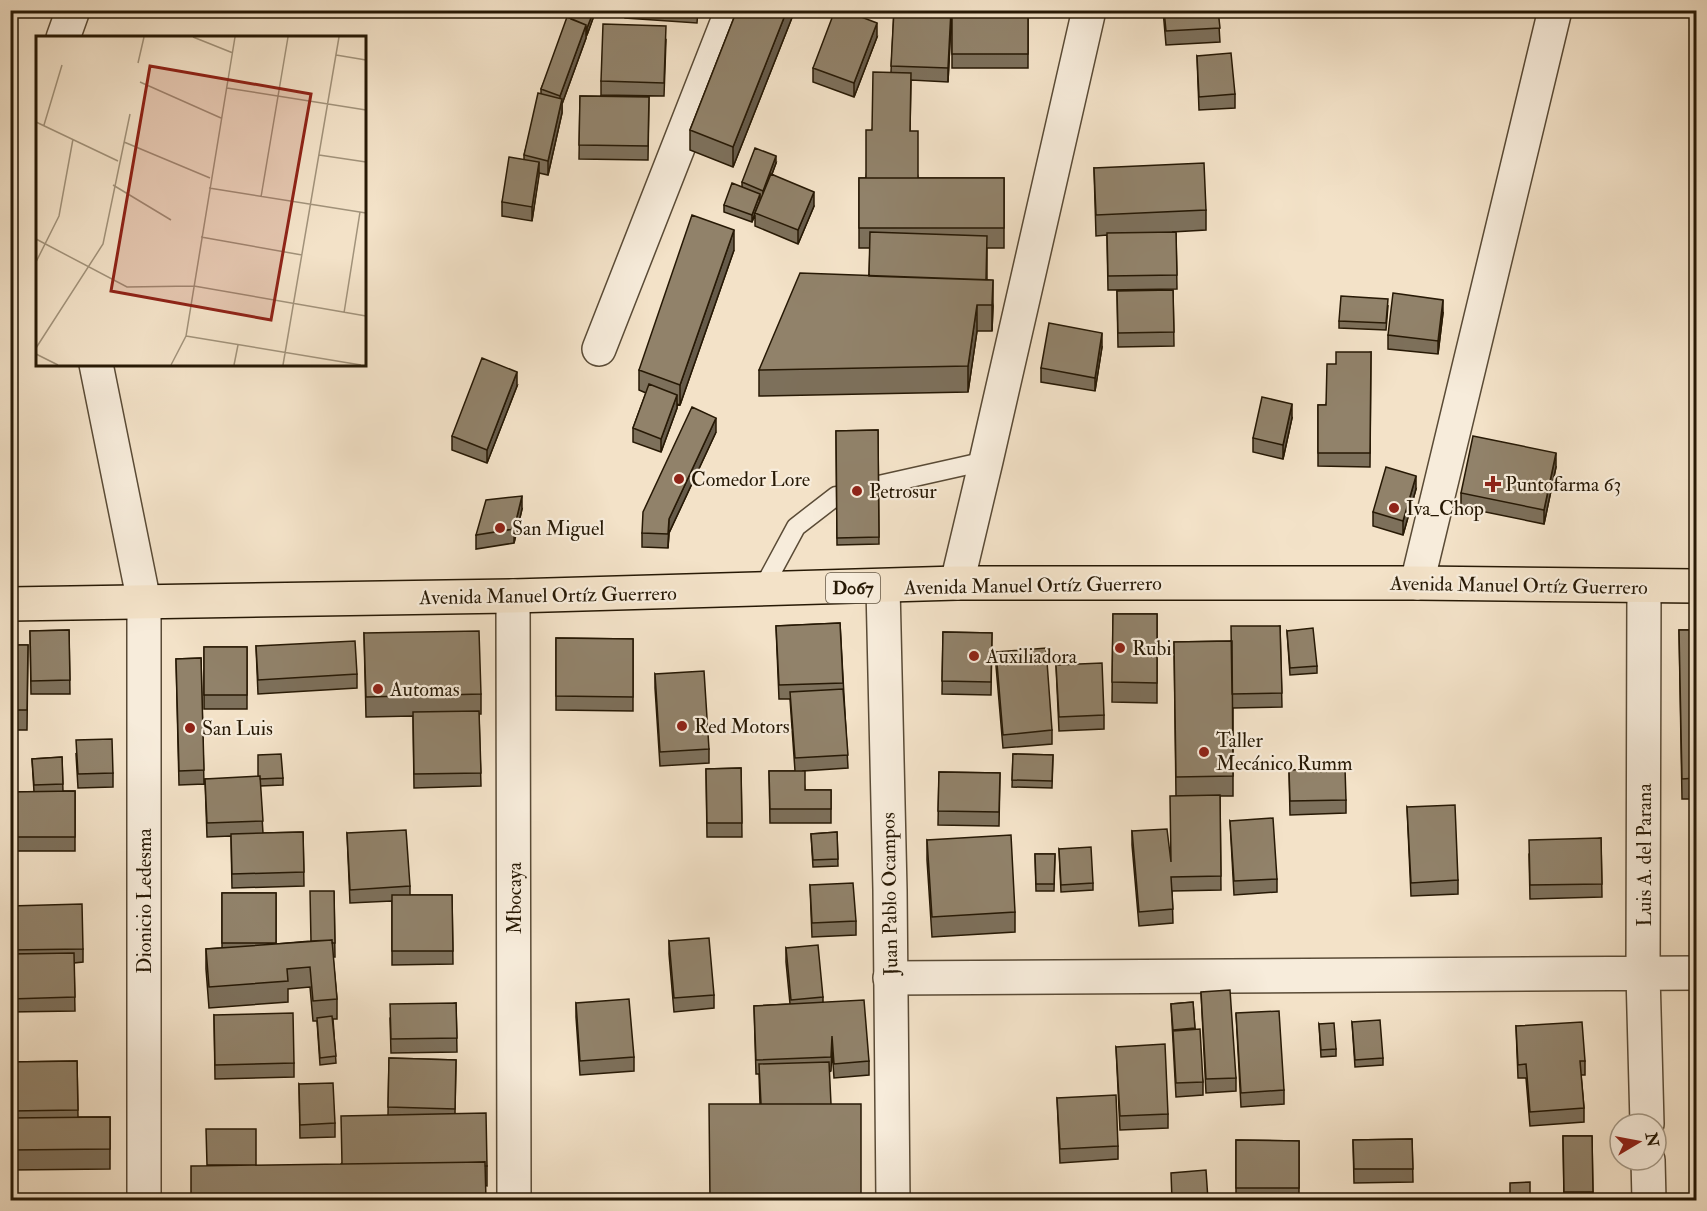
<svg xmlns="http://www.w3.org/2000/svg" width="1707" height="1211" font-family="'IM FELL Double Pica',serif">
<style>
.lines{fill:none;stroke-linecap:round;stroke-linejoin:round}
.service-casing{stroke:#5a4b36;stroke-width:21}
.minor-casing{stroke:#5a4b36;stroke-width:36}
.tertiary-casing{stroke:#5a4b36;stroke-width:36}
.primary-casing{stroke:#271905;stroke-width:36}
.service{stroke:#f7ecdb;stroke-width:18}
.minor{stroke:#f7ecdb;stroke-width:33}
.tertiary{stroke:#f7ecdb;stroke-width:33}
.primary{stroke:#f3e2c8;stroke-width:33}
.wall{fill:#7d705b;stroke:#271905;stroke-width:1.5}
.shaded-wall{fill:#665b4a;stroke:#271905;stroke-width:1.5}
.building{fill:#91826a;stroke:#271905;stroke-width:1.5}
.poi-dot{fill:#8f2418;stroke:#f7ecdb;stroke-width:2}
.labels{text-anchor:middle;stroke-width:4.5;stroke-linejoin:round;paint-order:stroke}
.shield{fill:#f7ecdb;stroke:#655845;stroke-width:1.5}
.shield-label{font-size:18px;font-weight:bold;fill:#271905}
.poi-label{font-size:20px;fill:#271905;stroke:#f7ecdb;text-anchor:start}
.street-label{font-size:20px;fill:#271905;stroke:#f7ecdb}
.inset-road{fill:none;stroke:#a1927a;stroke-width:1.5}
.view{fill:#8f2418;fill-opacity:0.15;stroke:#8f2418;stroke-width:3}
.inset-edge{fill:none;stroke:#271905;stroke-width:3}
</style>
<rect width="100%" height="100%" fill="#f3e2c8"/>
<filter id="stains"><feTurbulence type="fractalNoise" baseFrequency=".00333" numOctaves="4"/><feColorMatrix values="0 0 0 0 .2 0 0 0 0 .09 0 0 0 0 .02 0 0 0 .5 -.17"/></filter>
<radialGradient id="worn" r=".72"><stop offset=".6" stop-color="#630" stop-opacity="0"/><stop offset="1" stop-color="#630" stop-opacity=".3"/></radialGradient>
<g class="lines">
<defs>
<path id="service" d="M879 485 986 461
M762 590 796 527 836 496"/>
<path id="minor" d="M63 38 73 10
M599 349 732 10
M96 364 144 602V1200
M957 583 986 461 1089 10
M1417 583 1555 10
M1644 586 1643 974 1647 1124
M513 596 514 1200
M890 978 1696 973
M1648 1160 1649 1200"/>
<path id="tertiary" d="M883 587 890 890 893 1200"/>
<path id="primary" d="M10 604 513 596 957 583H1417L1696 586"/>
</defs>
<use href="#service" class="service-casing"/>
<use href="#minor" class="minor-casing"/>
<use href="#tertiary" class="tertiary-casing"/>
<use href="#primary" class="primary-casing"/>
<use href="#service" class="service"/>
<use href="#minor" class="minor"/>
<use href="#tertiary" class="tertiary"/>
<use href="#primary" class="primary"/>
</g>
<path class="wall" d="M596 10 587 35 586 34V38L562 104V113L548 175 539 173 532 221 502 216V202L524 159V155L541 94V89L571 19Z
M625 10H698L697 23 625 18Z
M737 10H795L733 167 690 150V130Z
M894 10 951 22 948 82 911 80 910 131 918 178H1004V248H987V280L993 306 992 331H977L968 392 759 396V370L869 276 870 248H859V178H866L872 130 891 72Z
M952 10 995 16H1028V68H952Z
M1163 10H1218L1220 42 1166 45Z
M877 37 854 97 813 82V68Z
M666 40 664 96 601 95V81Z
M1197 56 1235 94V108L1199 110Z
M580 96 649 97 648 160 579 159Z
M776 163 772 174 814 206 798 244 755 226V215L752 222 724 212V205L742 187V182Z
M1094 168 1206 210V230L1172 232H1176L1177 289 1108 290 1107 235 1096 236Z
M734 250 680 405 677 404V408L661 452 633 442V428L646 393 639 390V370Z
M1173 290 1174 346 1118 347 1117 291Z
M1388 306 1386 330 1339 328V321Z
M1443 313 1438 354 1388 349V335Z
M1102 347 1095 391 1041 382V368Z
M1371 352 1370 467 1318 466V405H1326L1336 364Z
M517 386 487 463 452 450V436Z
M1292 418 1283 459 1253 452V438Z
M878 430 879 544 837 545 836 431Z
M716 432 669 533 668 548 642 547V533Z
M1556 467 1544 524 1461 507V493Z
M1416 489 1403 535 1373 526V512Z
M522 509 514 543 476 549V535Z
M1113 614H1157V703L1112 702Z
M840 623 848 768 803 771 805 790H831V823H770L769 771H795L790 699H779L776 626Z
M1280 626 1282 707 1233 708V796H1220L1221 890 1172 891 1173 923 1139 926 1132 845V831L1170 859 1176 796 1174 642 1231 641Z
M69 630 70 694H31L30 631Z
M1679 630H1696V799H1682Z
M1287 631 1317 666V673L1290 675Z
M943 632 992 633 991 695 942 694Z
M364 633 481 694V714H479L481 786 414 788 413 716 366 717Z
M556 638 633 639V711L556 710Z
M10 645H28L27 730H10Z
M256 646 357 674V688L258 694Z
M204 647H247V709H204Z
M996 652 1052 730V744L1003 748 996 666Z
M201 658 204 784 179 785 176 659Z
M1056 665 1104 715V729L1059 731Z
M655 674 709 749V763L660 766 655 688Z
M76 754 113 773V787L78 788Z
M1013 754 1053 755 1052 788 1012 787Z
M62 757 63 791H75V851H10V792H34L32 759Z
M741 768 742 837H707L706 769Z
M1289 770 1346 800V813L1290 815Z
M939 772 1000 773 999 826 938 825Z
M283 778V785L260 786 263 833 303 832 304 886 232 888 231 836 207 837 205 779Z
M1407 807 1458 880V894L1411 896Z
M1230 821 1277 879V892L1234 895Z
M837 832 838 866 813 867 811 834Z
M347 833 410 886V895H452L453 964 392 965V901L350 903Z
M1601 838 1602 897 1530 899 1529 854Z
M927 840 1015 912V932L932 937 927 860Z
M1059 849 1093 883V890L1061 892Z
M1035 854H1055L1054 891H1036Z
M810 885 856 921V935L812 937Z
M334 891 335 957H333L337 999V1019H333L336 1063 320 1065 317 1021H313L310 987 288 989V1002L209 1008 206 969V949L222 948V893H276V944L311 941Z
M10 906 83 949V962L74 963 75 1011 10 1012Z
M669 941 714 995V1008L674 1012 669 954Z
M786 948 823 997V1002L869 1061V1075L834 1078 832 1049 831 1071 760 1104 759 1074H756L754 1006 790 1004 786 962Z
M1201 992 1236 1078V1091L1206 1093Z
M1193 1002 1195 1030 1203 1082V1095L1176 1097 1171 1004Z
M456 1003 457 1052 391 1053 390 1018Z
M576 1003 634 1057V1071L580 1075 576 1017Z
M1236 1013 1284 1090V1104L1241 1107Z
M214 1015 294 1063V1077L215 1079Z
M1352 1022 1383 1058V1065L1355 1067Z
M1319 1024 1336 1049V1056L1321 1057Z
M1516 1026 1585 1061V1075H1581L1584 1108V1122L1530 1126 1526 1078H1518Z
M1116 1047 1168 1114V1128L1120 1130Z
M389 1058 456 1060 455 1113 487 1166V1186L341 1164 388 1115Z
M77 1061 78 1117H110V1169L10 1170V1062Z
M299 1084 335 1123V1137L300 1138Z
M1057 1098 1118 1146V1159L1060 1163Z
M1563 1136H1592L1593 1200H1564Z
M1412 1139 1413 1182 1354 1183 1353 1140Z
M1236 1140 1299 1141V1200H1236Z"/>
<path class="shaded-wall" d="M594 10H596L587 35V28Z
M787 10H795L733 167V147Z
M951 10V22L948 82V68Z
M877 23V37L854 97V83Z
M586 25V38L562 104V113L548 175V161L560 108V96Z
M776 156V163L763 198V191Z
M539 162V176L532 221V207Z
M814 192V206L798 244V230Z
M760 194V201L755 213 752 222V215Z
M734 230V250L680 405V385Z
M993 280V306L992 331V305Z
M1443 300V313L1438 354V341Z
M977 305V331L968 392V366Z
M1102 333V347L1095 391V378Z
M517 372V386L487 463V450Z
M677 395V408L661 452V439Z
M1292 404V418L1283 459V445Z
M716 418V432L669 533 668 548 669 519Z
M1556 453V467L1544 524V510Z
M1416 476V489L1403 535V521Z
M522 496V509L514 543V529Z"/>
<path class="building" d="M574 10H594L587 28 586 27V25L571 19Z
M737 10H787L733 147 690 130Z
M835 10H843L877 23 854 83 813 68Z
M894 10H951L948 68 891 66Z
M952 10H995V16H1028V54H952Z
M1164 10H1218L1220 28 1166 31Z
M567 17 586 25 560 96 541 89Z
M603 24 666 26 664 83 601 81Z
M1231 53 1235 94 1199 97 1197 56Z
M873 72 911 73 910 131H918V178H866V130H872Z
M538 93 562 99 548 161 524 155Z
M580 96 649 97 648 146 579 145Z
M755 148 776 156 763 191 742 182Z
M509 157 539 162 532 207 502 202Z
M1204 163 1206 210 1096 215 1094 168Z
M771 174 814 192 798 230 755 213Z
M859 178H1004V228H859Z
M732 183 760 194 752 215 724 205Z
M692 215 734 230 680 385 639 370Z
M870 232 987 236 986 280 869 276Z
M1176 232 1177 275 1108 276 1107 233Z
M800 273 993 280 992 305H977L968 366 759 370Z
M1173 290 1174 332 1118 333 1117 291Z
M1393 293 1443 300 1438 341 1388 335Z
M1341 296 1388 299 1386 323 1339 321Z
M1049 323 1102 333 1095 378 1041 368Z
M1336 352H1371L1370 453H1318V405H1326L1327 364H1336Z
M482 358 517 372 487 450 452 436Z
M649 384 677 395 661 439 633 428Z
M1262 397 1292 404 1283 445 1253 438Z
M692 407 716 418 669 519 668 534 642 533 643 512Z
M878 430 879 537 837 538 836 431Z
M1473 436 1556 453 1544 510 1461 493Z
M1386 467 1416 476 1403 521 1373 512Z
M522 496 514 529 476 535 486 500Z
M1113 614H1157V683L1112 682Z
M840 623 843 683 779 685 776 626Z
M1231 626H1280L1282 693 1232 694Z
M1313 628 1317 666 1290 668 1287 631Z
M69 630 70 680 31 681 30 631Z
M1679 630H1696V778L1682 779Z
M479 631 481 694 366 697 364 633Z
M943 632 992 633 991 682 942 681Z
M556 638 633 639V697L556 696Z
M355 641 357 674 258 680 256 646Z
M1232 641 1233 776 1176 777 1174 642Z
M10 645H28L27 710H10Z
M204 647H247V695H204Z
M1046 648 1052 730 1003 735 996 652Z
M201 658 204 770 179 771 176 659Z
M1102 663 1104 715 1059 717 1056 665Z
M704 671 709 749 660 752 655 674Z
M843 689 848 755 795 758 790 692Z
M479 711 481 773 414 774 413 712Z
M112 739 113 773 78 774 76 740Z
M281 754 283 778 260 779V776H258V755Z
M1013 754 1053 755 1052 781 1012 780Z
M62 757 63 784 34 785 32 759Z
M741 768 742 823H707L706 769Z
M1345 768 1346 800 1290 801 1289 770Z
M769 771H805V790H831V809H770Z
M939 772 1000 773 999 812 938 811Z
M260 776 263 821 207 823 205 779Z
M75 791V837H10V792Z
M1220 795 1221 876 1171 877 1173 909 1139 912 1132 831 1167 829 1171 862 1170 796Z
M1455 805 1458 880 1411 883 1407 807Z
M1273 818 1277 879 1234 881 1230 821Z
M406 830 410 886 350 890 347 833Z
M303 832 304 872 232 874 231 834Z
M837 832 838 859 813 860 811 834Z
M1011 835 1015 912 932 917 927 840Z
M1601 838 1602 884 1530 885 1529 840Z
M1091 847 1093 883 1061 885 1059 849Z
M1035 854H1055L1054 884H1036Z
M853 883 856 921 812 923 810 885Z
M310 891H334L335 943H332V940L311 941Z
M222 893H276V943H222Z
M392 895H452L453 951H392Z
M82 904 83 949 10 950V906Z
M709 938 714 995 674 998 669 941Z
M332 940 337 999 313 1001 310 967 287 969 288 981 209 987 206 949Z
M818 945 823 997 791 1000 786 948Z
M74 953 75 997 10 999V954Z
M1230 990 1236 1078 1206 1079 1201 992Z
M629 999 634 1057 580 1061 576 1003Z
M864 1000 869 1061 834 1064 832 1036 831 1057 756 1060 754 1006Z
M1193 1002 1195 1028 1173 1030 1171 1004Z
M456 1003 457 1038 391 1039 390 1004Z
M1279 1011 1284 1090 1241 1093 1236 1013Z
M293 1013 294 1063 215 1065 214 1015Z
M332 1016 336 1056 320 1058 317 1018Z
M1380 1020 1383 1058 1355 1060 1352 1022Z
M1582 1022 1585 1061H1580L1584 1108 1530 1112 1526 1064 1518 1065 1516 1026Z
M1334 1023 1336 1049 1321 1050 1319 1024Z
M1200 1029 1203 1082 1176 1083 1173 1031Z
M1165 1044 1168 1114 1120 1116 1116 1047Z
M389 1058 456 1060 455 1109 388 1107Z
M77 1061 78 1110 10 1111V1062Z
M829 1062 831 1104H761L759 1064Z
M333 1083 335 1123 300 1125 299 1084Z
M1116 1095 1118 1146 1060 1149 1057 1098Z
M709 1104H861V1200H710Z
M486 1113 487 1166H485V1162L342 1164 341 1116Z
M110 1117V1149L10 1150V1118Z
M206 1129H256V1165H207Z
M1563 1136H1592L1593 1192H1564Z
M1412 1139 1413 1169H1354L1353 1140Z
M1236 1140 1299 1141V1188H1236Z
M485 1162 486 1200H191V1166Z
M1206 1170 1208 1200H1172L1171 1173Z
M1530 1182V1200H1510V1183Z"/>
<g class="poi-dot">
<circle cx="679" cy="479" r="6"/>
<path d="M1490 475h6v6h6v6h-6v6h-6v-6h-6v-6h6z"/>
<circle cx="857" cy="491" r="6"/>
<circle cx="1394" cy="508" r="6"/>
<circle cx="500" cy="528" r="6"/>
<circle cx="1120" cy="648" r="6"/>
<circle cx="974" cy="656" r="6"/>
<circle cx="378" cy="689" r="6"/>
<circle cx="682" cy="726" r="6"/>
<circle cx="190" cy="728" r="6"/>
<circle cx="1204" cy="752" r="6"/>
</g>
<g class="labels">
<rect class="shield" x="826" y="573" width="54" height="30" rx="4.5"/>
<g class="shield-label">
<text x="853" y="594">D067</text>
</g>
<g class="poi-label">
<text x="691" y="486">Comedor Lore</text>
<text x="1505" y="491">Puntofarma 63</text>
<text x="869" y="498">Petrosur</text>
<text x="1406" y="515">Iva_Chop</text>
<text x="512" y="535">San Miguel</text>
<text x="1132" y="655">Rubi</text>
<text x="986" y="663">Auxiliadora</text>
<text x="390" y="696">Automas</text>
<text x="694" y="733">Red Motors</text>
<text x="202" y="735">San Luis</text>
<text x="1216" y="747">Taller<tspan x="1216" dy="23">Mecánico Rumm</tspan></text>
</g>
<g class="street-label">
<text transform="translate(1033 585) rotate(-1)" y="7">Avenida Manuel Ortíz Guerrero</text>
<text transform="translate(1519 585) rotate(1)" y="7">Avenida Manuel Ortíz Guerrero</text>
<text transform="translate(548 595) rotate(-1)" y="7">Avenida Manuel Ortíz Guerrero</text>
<text transform="translate(1644 855) rotate(-90)" y="7">Luis A. del Parana</text>
<text transform="translate(889 894) rotate(-91)" y="7">Juan Pablo Ocampos</text>
<text transform="translate(514 898) rotate(-90)" y="7">Mbocaya</text>
<text transform="translate(144 901) rotate(-90)" y="7">Dionicio Ledesma</text>
</g>
</g>
<g transform="translate(36 36)">
<rect width="330" height="330" fill="#f3e2c8"/>
<path class="inset-road" d="M157 1 197 17M300 19 330 24M102 27 108 1M104 46 185 82M191 52 330 74M0 86 82 125M8 89 26 29M88 106 174 142M283 119 330 126M77 149 135 184M173 152 330 177M225 161 252 1M165 201 266 219M0 203 91 251 158 250 330 280M0 226 23 180 37 103M308 277 324 176M150 300 325 329M0 312 67 208 94 78M0 318 22 329M135 329 150 300 199 1M198 329 202 309M247 329 303 1"/>
<path class="view" d="M114 30 275 58 235 284 75 255Z"/>
<rect width="330" height="330" class="inset-edge"/>
</g>
<rect width="1707" height="1211" fill="none" stroke="#f3e2c8" stroke-width="36"/>
<rect x="12" y="12" width="1683" height="1187" fill="none" stroke="#271905" stroke-width="3"/>
<rect x="18" y="18" width="1671" height="1175" fill="none" stroke="#271905" stroke-width="1.5"/>
<g transform="translate(1638 1142) rotate(80)"><circle r="28" fill="#f7ecdb" stroke="#a49885" stroke-width="1.5"/>
<path d="M0-4.5L10 22L0 15L-10 22Z" fill="#8f2418"/>
<text y="-9" font-size="16" font-weight="bold" text-anchor="middle" fill="#271905">N</text>
</g>
<rect width="100%" height="100%" filter="url(#stains)"/>
<rect width="100%" height="100%" fill="url(#worn)"/>
</svg>
